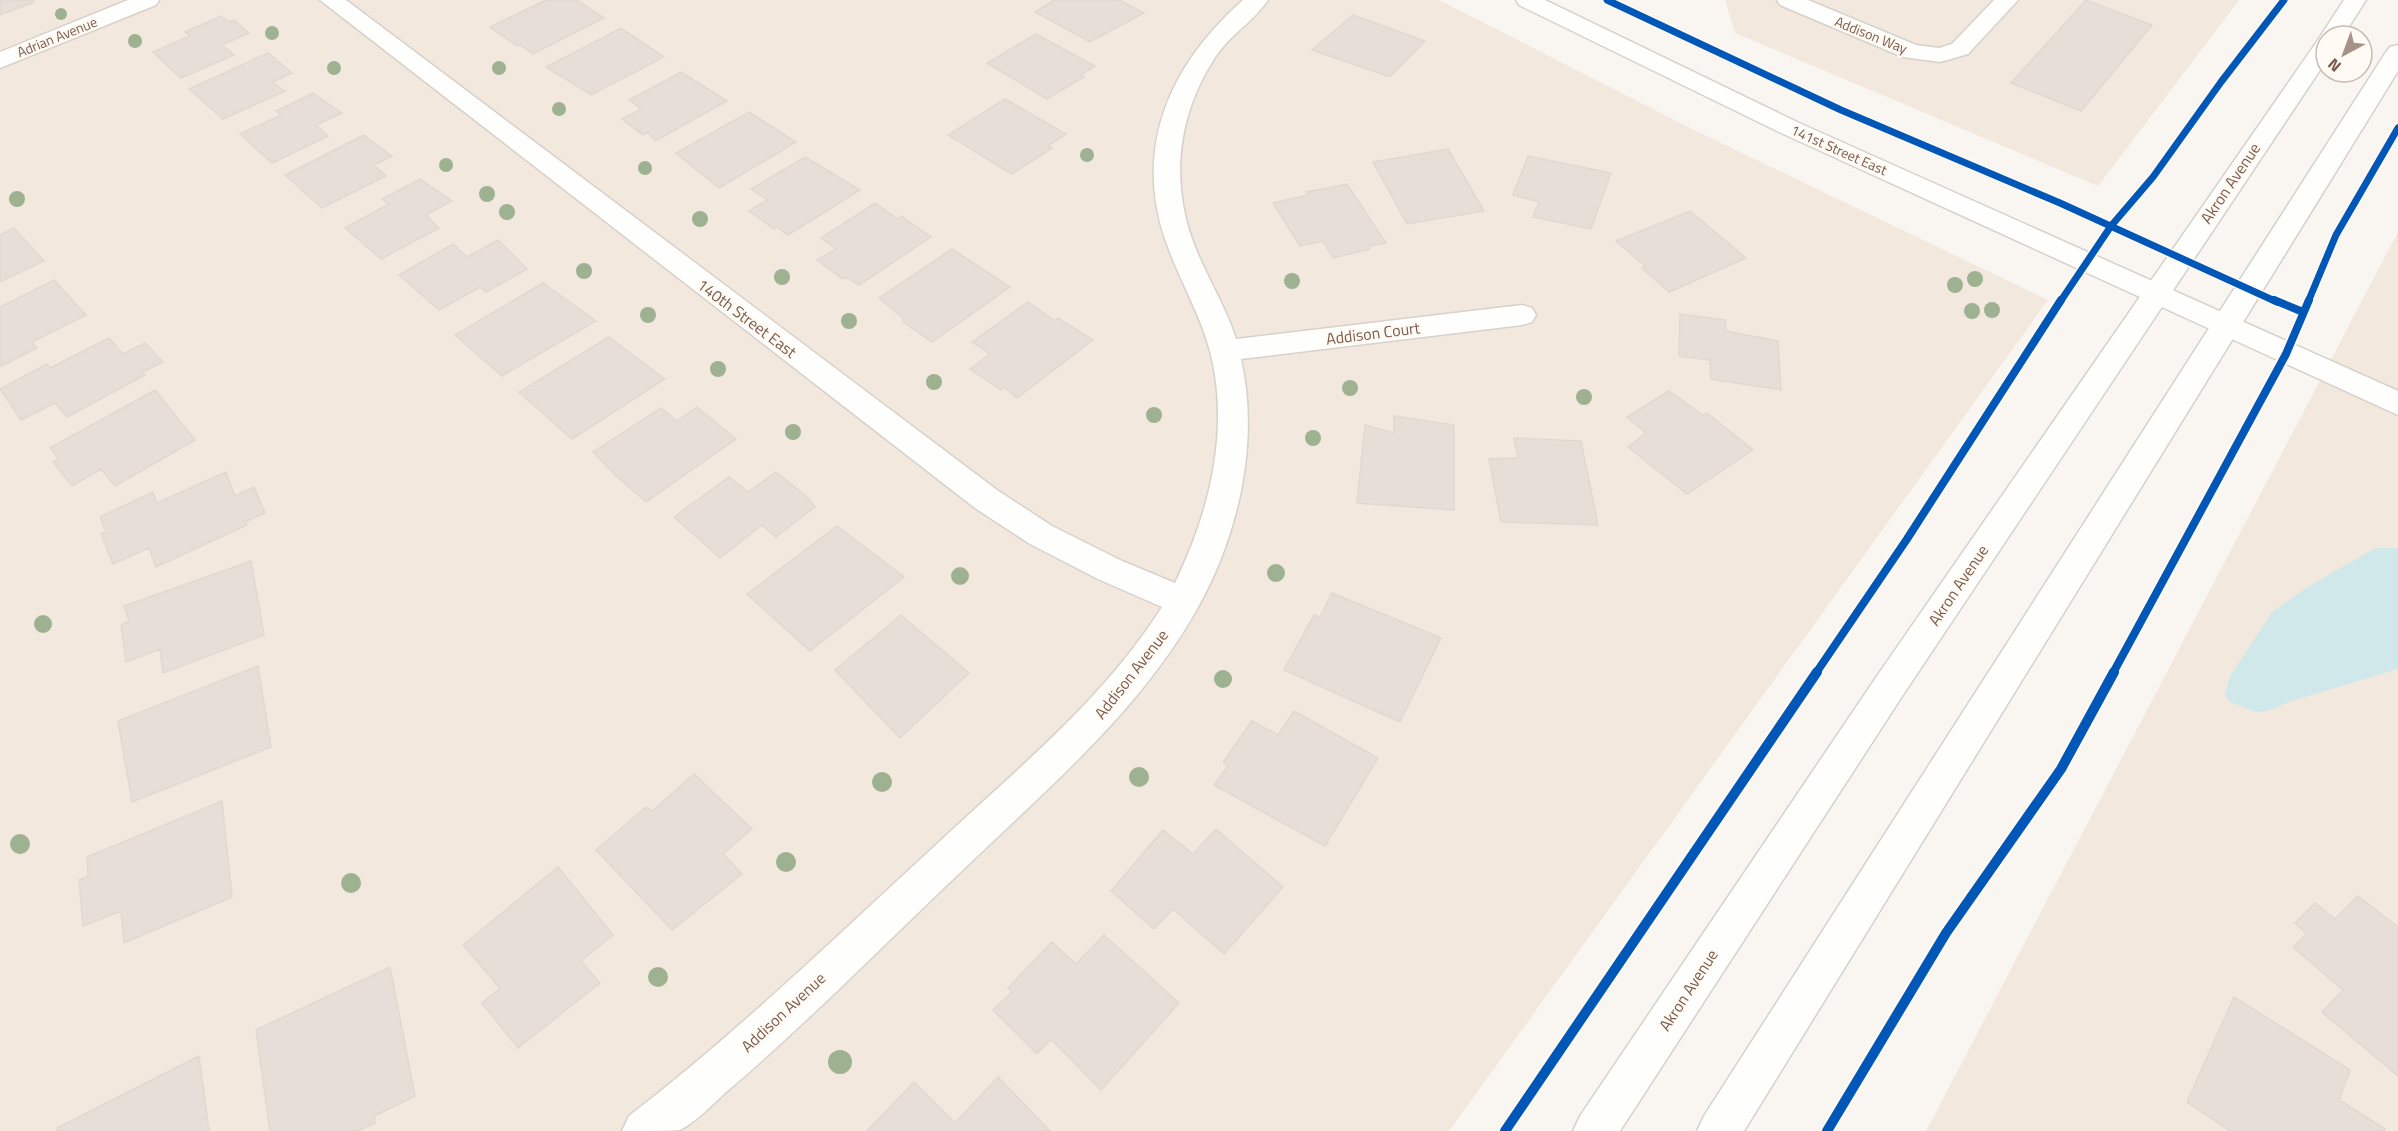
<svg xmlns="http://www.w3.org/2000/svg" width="2398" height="1131" font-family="'Titillium Web',sans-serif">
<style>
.residential{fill:#f2e8de}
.water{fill:#d0e8ea}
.building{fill:#e6ded7;stroke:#e2d8d2;stroke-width:1.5}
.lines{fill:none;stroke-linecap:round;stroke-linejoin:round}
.minor-casing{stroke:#d7d1cb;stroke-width:3}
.tertiary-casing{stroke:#d7d1cb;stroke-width:3}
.minor{fill:#fefefd;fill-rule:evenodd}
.tertiary{fill:#fefefd;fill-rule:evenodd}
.cycleway-far2-casing{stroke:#fffaf3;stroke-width:10}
.cycleway-far1-casing{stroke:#fffaf3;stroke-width:12}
.cycleway-casing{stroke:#fffaf3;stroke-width:14}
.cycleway-far2{stroke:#0057b8;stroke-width:7}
.cycleway-far1{stroke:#0057b8;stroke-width:8}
.cycleway{stroke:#0057b8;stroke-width:10}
.tree{fill:#9eb190}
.labels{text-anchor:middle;stroke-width:4.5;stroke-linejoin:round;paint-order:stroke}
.far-street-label{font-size:14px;fill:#7a5c4d;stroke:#fffaf3}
.street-label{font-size:16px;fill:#7a5c4d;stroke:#fffaf3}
</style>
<rect width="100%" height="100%" fill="#f9f5f0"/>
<path class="residential" d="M0 0H1439L1690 128 2048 300 1449 1131H0Z
M1725 0H2239L2098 186 1735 33Z
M2398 232V1131H1926Z"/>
<path class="water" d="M2375 548H2398V669L2292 701 2267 711 2256 712 2230 702 2225 695 2230 676 2272 612 2309 586Z"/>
<path class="building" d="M0 0H33L34 2 0 15Z
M546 0H577L604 18 533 54 520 45 517 46 490 27Z
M1054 0H1119L1144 13 1090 42 1035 12Z
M2086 0 2152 25 2081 111 2011 83Z
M1353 15 1425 41 1390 77 1312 50Z
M221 16 229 22 234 20 249 33 222 45 234 55 181 78 153 52 190 36 185 32Z
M621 28 664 57 591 95 546 67Z
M1036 34 1095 66 1081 75 1084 77 1047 99 987 63Z
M268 53 292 73 273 82 285 91 223 119 189 89Z
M681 72 727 101 655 141 648 132 643 135 622 119 641 109 629 100Z
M313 93 342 113 316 125 328 136 272 163 240 134 281 115 276 111Z
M1005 99 1066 134 1048 146 1052 148 1012 174 948 135Z
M749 112 796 142 719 188 676 153Z
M364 135 392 156 374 165 386 176 322 208 285 175Z
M1448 149 1484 211 1407 224 1373 162Z
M1528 156 1611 173 1591 229 1533 217 1539 202 1513 195Z
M805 157 860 190 788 235 777 227 774 229 749 211 767 200 751 189Z
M420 179 452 201 426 215 439 228 381 259 345 228 389 204 382 199Z
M1347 184 1386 243 1369 246 1370 249 1333 258 1323 241 1300 246 1273 203 1308 195 1306 192Z
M875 203 898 219 901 216 931 237 859 285 846 277 843 279 817 260 836 249 821 238Z
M1690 211 1746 258 1669 292 1642 268 1645 266 1616 241Z
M14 228 44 261 0 282V235Z
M498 240 527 269 486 292 480 287 439 310 399 275 453 244 467 257Z
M952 249 1010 287 932 342 903 322 905 320 879 298Z
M54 280 86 315 32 342 37 348 0 367V307Z
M543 283 596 321 502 376 455 335Z
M1028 302 1055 321 1058 318 1093 340 1017 398 1004 387 1001 390 970 369 990 354 972 342Z
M1680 314 1725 320 1726 331 1778 341 1781 390 1711 379 1710 360 1679 356Z
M609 337 665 379 572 439 519 392Z
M109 338 123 354 145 343 163 362 142 372 145 375 67 417 55 403 21 420 0 389 47 364 50 368Z
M155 390 195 440 115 486 101 469 72 486 53 462 59 459 50 448Z
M1669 391 1703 415 1707 413 1753 450 1687 494 1628 447 1646 433 1627 417Z
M697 407 736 439 646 502 615 475 593 452 661 408 677 421Z
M1394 416 1454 425V510L1357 503 1365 425 1394 433Z
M1514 438 1581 441 1598 525 1501 522 1489 459 1518 458Z
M226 472 235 496 254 487 265 513 245 522 247 525 156 567 149 548 113 564 101 534 106 532 100 517 153 492 157 503Z
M776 472 806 496 815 507 776 537 762 525 720 558 674 517 729 477 748 492Z
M837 526 904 577 810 651 747 594Z
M251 561 264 635 163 673 160 649 126 662 121 625 129 621 124 606Z
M1332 593 1441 638 1400 722 1284 670 1314 615 1320 617Z
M901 615 969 673 900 738 835 670Z
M258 666 271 747 132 802 118 721Z
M1294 711 1378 758 1325 846 1214 785 1228 766 1223 762 1252 721 1278 735Z
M694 774 752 829 723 854 742 874 672 930 596 850 646 807 652 811Z
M222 801 232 897 124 943 121 911 83 926 79 880 88 876 87 857Z
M1216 829 1283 887 1224 954 1173 909 1154 929 1111 891 1163 830 1193 854Z
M558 867 613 935 581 961 600 983 518 1048 482 1003 500 988 463 945Z
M2358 896 2398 927V1076L2322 1012 2343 990 2293 947 2307 934 2295 923 2315 903 2335 919Z
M1104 935 1179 1003 1101 1090 1051 1039 1037 1054 993 1010 1012 992 1008 988 1052 942 1076 964Z
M390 967 415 1096 374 1116 375 1123 358 1131H270L256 1030Z
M2234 997 2350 1070 2339 1100 2385 1129 2384 1131H2230L2187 1102Z
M199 1056 209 1131H57V1128Z
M998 1077 1050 1131H867L914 1082 955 1123Z"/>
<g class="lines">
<defs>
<path id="minor" d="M128 0H159L156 5 0 68V52Z
M320 0H346L997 490 1052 526 1122 561 1175 583C1206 519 1226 447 1215 375 1208 325 1181 286 1165 239 1133 144 1172 63 1243 0H1268C1254 21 1230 35 1216 56 1179 112 1170 176 1192 239 1204 273 1225 304 1236 339L1522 305 1532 308 1536 315 1532 322 1522 325 1241 359C1260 443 1238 536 1197 609 1144 703 1065 773 988 846 936 895 886 944 835 993 799 1027 763 1061 725 1093 712 1105 696 1122 680 1130 670 1131 636 1131 622 1131L629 1116C738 1032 837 936 938 843 1018 768 1103 700 1162 607L1098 579 1030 544 975 508Z
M1516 0H1545L1797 122 2398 391V415L1779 132 1519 5Z
M1777 0H1808L1916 45 1939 48 1952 44 1994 0H2018L1968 54 1940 62 1903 57 1780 5Z"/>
<path id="tertiary" d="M2344 0H2366L2343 36H2326V61L1901 698 1620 1131H1573L1580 1116 1877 676 2320 37Z
M2398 45V71L1744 1131H1697L1704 1116 2386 52 2390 47Z"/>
</defs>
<use href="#minor" class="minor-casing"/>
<use href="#tertiary" class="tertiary-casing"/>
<use href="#minor" class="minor"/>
<use href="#tertiary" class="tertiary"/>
<defs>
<path id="cycleway-far2" d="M1607 0 1841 110 2060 203 2277 302
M2060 302 2111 226 2153 177 2221 82 2284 0
M2308 302 2336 235 2398 128"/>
<path id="cycleway-far1" d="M2274 300 2303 312
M1816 673 1907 539 2061 300
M2113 673 2286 354 2309 300"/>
<path id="cycleway" d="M1505 1131 1817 672
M1827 1131 1946 933 2061 769 2114 672"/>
</defs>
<use href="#cycleway-far2" class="cycleway-far2-casing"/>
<use href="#cycleway-far1" class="cycleway-far1-casing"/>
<use href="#cycleway" class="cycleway-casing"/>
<use href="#cycleway-far2" class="cycleway-far2"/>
<use href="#cycleway-far1" class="cycleway-far1"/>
<use href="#cycleway" class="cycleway"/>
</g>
<g class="tree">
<circle cx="61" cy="14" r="6"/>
<circle cx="272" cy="33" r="7"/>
<circle cx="135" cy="41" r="7"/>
<circle cx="334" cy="68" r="7"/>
<circle cx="499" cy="68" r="7"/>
<circle cx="559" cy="109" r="7"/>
<circle cx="1087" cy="155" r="7"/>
<circle cx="446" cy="165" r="7"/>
<circle cx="645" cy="168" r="7"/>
<circle cx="487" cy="194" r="8"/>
<circle cx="17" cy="199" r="8"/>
<circle cx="507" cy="212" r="8"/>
<circle cx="700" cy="219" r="8"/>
<circle cx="584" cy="271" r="8"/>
<circle cx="782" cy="277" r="8"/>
<circle cx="1975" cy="279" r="8"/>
<circle cx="1292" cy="281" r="8"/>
<circle cx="1955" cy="285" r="8"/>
<circle cx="1992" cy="310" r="8"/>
<circle cx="1972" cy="311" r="8"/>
<circle cx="648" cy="315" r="8"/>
<circle cx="849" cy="321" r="8"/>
<circle cx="718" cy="369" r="8"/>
<circle cx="934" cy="382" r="8"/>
<circle cx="1350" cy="388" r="8"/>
<circle cx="1584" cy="397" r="8"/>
<circle cx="1154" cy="415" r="8"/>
<circle cx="793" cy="432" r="8"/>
<circle cx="1313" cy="438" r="8"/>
<circle cx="1276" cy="573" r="9"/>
<circle cx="960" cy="576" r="9"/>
<circle cx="43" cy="624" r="9"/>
<circle cx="1223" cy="679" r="9"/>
<circle cx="1139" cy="777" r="10"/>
<circle cx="882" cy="782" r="10"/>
<circle cx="20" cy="844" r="10"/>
<circle cx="786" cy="862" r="10"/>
<circle cx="351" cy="883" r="10"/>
<circle cx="658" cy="977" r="10"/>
<circle cx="840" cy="1062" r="12"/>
</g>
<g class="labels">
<g class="far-street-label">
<text transform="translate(1871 35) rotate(22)" y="5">Addison Way</text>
<text transform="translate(57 37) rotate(-22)" y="5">Adrian Avenue</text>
<text transform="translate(1839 150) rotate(24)" y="5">141st Street East</text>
</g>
<g class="street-label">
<text transform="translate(2230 183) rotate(-56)" y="6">Akron Avenue</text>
<text transform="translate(747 318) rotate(37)" y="6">140th Street East</text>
<text transform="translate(1373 333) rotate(-7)" y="6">Addison Court</text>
<text transform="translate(1958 585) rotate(-56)" y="6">Akron Avenue</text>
<text transform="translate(1131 674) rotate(-52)" y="6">Addison Avenue</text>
<text transform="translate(1688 990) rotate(-57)" y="6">Akron Avenue</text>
<text transform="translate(783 1012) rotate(-43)" y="6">Addison Avenue</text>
</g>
</g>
<g transform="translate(2344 54) rotate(221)"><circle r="28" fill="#fffaf3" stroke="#cabbb1" stroke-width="1.5"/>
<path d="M0-4.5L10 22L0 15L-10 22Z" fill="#a69286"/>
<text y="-9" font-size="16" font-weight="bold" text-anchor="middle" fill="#7a5c4d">N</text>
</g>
</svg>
